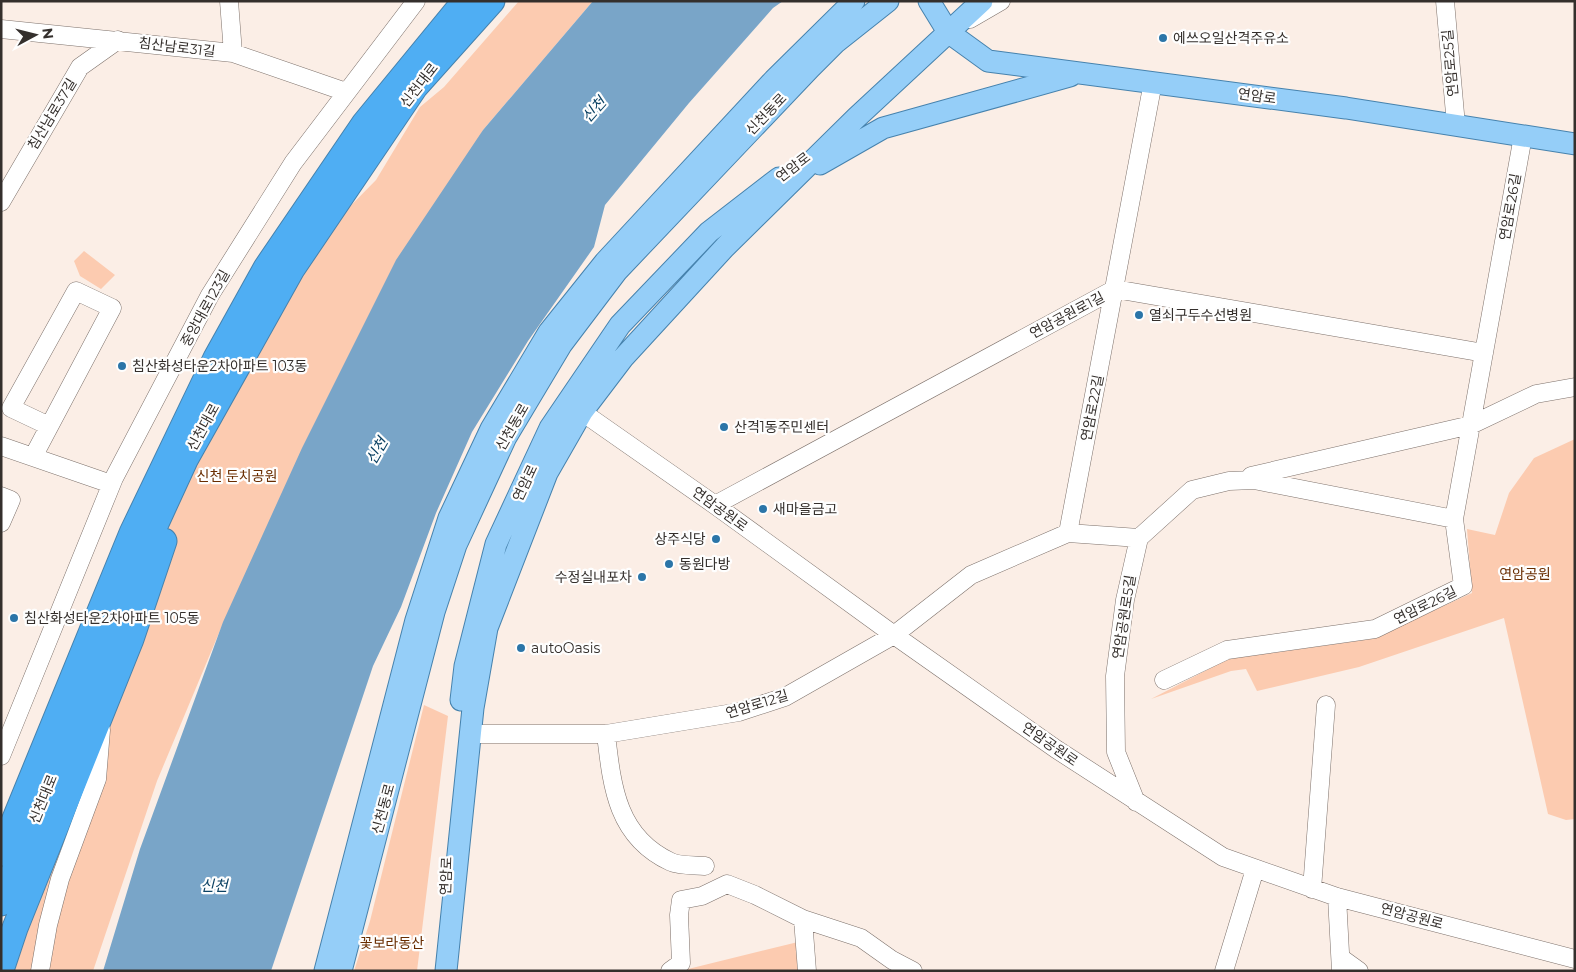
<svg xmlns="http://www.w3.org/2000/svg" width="1576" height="972" font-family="Montserrat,'Noto Sans KR',sans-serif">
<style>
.green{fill:#fccbb0}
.water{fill:#79a5c8}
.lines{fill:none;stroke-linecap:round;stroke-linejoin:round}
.minor-casing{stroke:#7d716b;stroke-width:19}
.major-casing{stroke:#4682ad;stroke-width:23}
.highway-casing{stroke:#4682ad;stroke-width:27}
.minor{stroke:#fff;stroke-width:18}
.major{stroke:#95cef8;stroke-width:21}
.highway{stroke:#4faef3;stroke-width:25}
.poi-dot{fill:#2b75a8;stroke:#fefefe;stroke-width:2}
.labels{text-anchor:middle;stroke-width:4.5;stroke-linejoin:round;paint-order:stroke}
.poi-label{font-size:14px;fill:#342f2c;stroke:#fefefe;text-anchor:start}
.street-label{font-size:14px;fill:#342f2c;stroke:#fefefe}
.park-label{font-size:14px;fill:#692d00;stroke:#fefefe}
.water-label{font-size:15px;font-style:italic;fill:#0c4264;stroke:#fefefe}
</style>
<rect width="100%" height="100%" fill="#fbeee6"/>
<path class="green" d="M519 1H593L483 130 221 628 157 781 93 971H8L194 451 315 242 376 180 420 107 444 87Z
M84 251 115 275 101 289 80 276 74 261Z
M1575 439V819L1566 820 1548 814 1504 618 1359 667 1257 691 1246 669 1231 671 1151 699 1228 659 1371 639 1472 593 1467 529 1495 535 1509 493 1534 458Z
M424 705 448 716 417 971H354L370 921Z
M798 942 804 971H680Z"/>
<path class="water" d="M593 1H783L773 8 689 103 605 205 594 247 528 341 472 432 436 513 401 607 373 666 271 971H103L140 849 223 622 302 448 396 260 483 130Z"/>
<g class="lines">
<defs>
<path id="minor" d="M229 1 233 53
M1445 1 1456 125
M970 19 1001 1
M1 29 233 53 346 92
M1 202 80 67 118 40
M582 412 715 505 894 635 1056 749 1223 857 1337 897 1575 959
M1 446 111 484
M33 457 112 308 76 291 11 408 49 426
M1251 476 1471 425 1536 394 1575 387
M1 496 11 500 1 523
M715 505 1115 289 1484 353
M1068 533 1139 538
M1164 680 1227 650 1375 629 1463 586 1454 519 1523 136
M470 734H606L739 712 785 697 894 635 971 575 1068 533 1153 82
M606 734C612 787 617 837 671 862 680 866 695 865 705 866
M1 756 114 478 210 295 293 163 416 1
M1136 802 1116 752 1115 676 1125 600 1139 538 1192 490 1229 481 1254 480 1454 519
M1312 889 1326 705
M1337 897 1341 971
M803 919 861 938 892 960 913 971
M1341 958 1359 971
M40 971 48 925 60 879 97 779 101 730
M670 971 681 963 679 915 681 900 702 896 727 884 755 895 803 919 807 971
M1224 971 1255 869"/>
<path id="major" d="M929 1 948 32 988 61 1346 108 1575 144
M820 164 883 128 1070 76
M461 700 465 666 496 544 550 428 620 325 709 232 779 178
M325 971 416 620 449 518 491 429 549 332 605 262 774 80 854 1
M341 971 434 612 456 545 506 437 561 345 617 271 811 67 835 43 888 1
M446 971 473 708 487 628 547 473 582 412 623 358 725 247 856 118 982 1"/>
<path id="highway" d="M1 853 132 533 216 358 266 268 364 124 465 1
M1 903 157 521 185 460 292 269 415 87 492 1
M1 970 15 928 131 639 164 541"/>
</defs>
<use href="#minor" class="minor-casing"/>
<use href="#major" class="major-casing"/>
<use href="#highway" class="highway-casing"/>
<use href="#minor" class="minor"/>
<use href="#major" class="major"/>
<use href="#highway" class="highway"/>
</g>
<g class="poi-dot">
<circle cx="1163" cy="38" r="5"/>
<circle cx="1139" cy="315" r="5"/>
<circle cx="122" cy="366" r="5"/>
<circle cx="724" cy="427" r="5"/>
<circle cx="763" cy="509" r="5"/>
<circle cx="716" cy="539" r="5"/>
<circle cx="669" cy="564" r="5"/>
<circle cx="642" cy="577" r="5"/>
<circle cx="14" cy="618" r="5"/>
<circle cx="521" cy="648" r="5"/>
</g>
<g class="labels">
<g class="poi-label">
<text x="1173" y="43">에쓰오일산격주유소</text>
<text x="1149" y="320">열쇠구두수선병원</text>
<text x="132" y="371">침산화성타운2차아파트 103동</text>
<text x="734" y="432">산격1동주민센터</text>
<text x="773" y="514">새마을금고</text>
<text x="706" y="544" text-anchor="end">상주식당</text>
<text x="679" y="569">동원다방</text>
<text x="632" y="582" text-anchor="end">수정실내포차</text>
<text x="24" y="623">침산화성타운2차아파트 105동</text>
<text x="531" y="653">autoOasis</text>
</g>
<g class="street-label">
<text transform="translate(177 47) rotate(7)" y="5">침산남로31길</text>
<text transform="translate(1450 63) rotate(-95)" y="5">연암로25길</text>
<text transform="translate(419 85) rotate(-52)" y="5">신천대로</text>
<text transform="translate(1257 96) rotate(8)" y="5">연암로</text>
<text transform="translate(52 114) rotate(-59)" y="5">침산남로37길</text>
<text transform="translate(766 114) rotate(-46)" y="5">신천동로</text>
<text transform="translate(793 167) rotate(-38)" y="5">연암로</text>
<text transform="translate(1510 207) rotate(-80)" y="5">연암로26길</text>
<text transform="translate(205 308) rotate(-61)" y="5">중앙대로123길</text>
<text transform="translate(1067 315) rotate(-28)" y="5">연암공원로1길</text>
<text transform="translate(1092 408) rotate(-79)" y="5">연암로22길</text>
<text transform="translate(203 427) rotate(-61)" y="5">신천대로</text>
<text transform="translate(512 427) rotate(-60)" y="5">신천동로</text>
<text transform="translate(525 483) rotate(-65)" y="5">연암로</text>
<text transform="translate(720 509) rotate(36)" y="5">연암공원로</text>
<text transform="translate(1425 605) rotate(-26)" y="5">연암로26길</text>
<text transform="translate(1124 617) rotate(-81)" y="5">연암공원로5길</text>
<text transform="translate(757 704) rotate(-17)" y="5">연암로12길</text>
<text transform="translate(1050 744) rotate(35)" y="5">연암공원로</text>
<text transform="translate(43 799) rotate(-68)" y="5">신천대로</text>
<text transform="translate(383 809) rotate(-75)" y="5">신천동로</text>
<text transform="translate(446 876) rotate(-88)" y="5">연암로</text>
<text transform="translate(1412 916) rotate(15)" y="5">연암공원로</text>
</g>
<g class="park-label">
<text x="237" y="481">신천 둔치공원</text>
<text x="1525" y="579">연암공원</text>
<text x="392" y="948">꽃보라동산</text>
</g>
<g class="water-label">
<text transform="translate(594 110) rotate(-48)" y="5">신천</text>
<text transform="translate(377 451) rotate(-60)" y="5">신천</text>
<text x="214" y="891">신천</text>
</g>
</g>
<rect width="1576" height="972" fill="none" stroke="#342f2c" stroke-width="5"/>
<g transform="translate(35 35) rotate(83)" stroke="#fefefe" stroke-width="4" paint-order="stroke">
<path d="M0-4L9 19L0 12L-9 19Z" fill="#342f2c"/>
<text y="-8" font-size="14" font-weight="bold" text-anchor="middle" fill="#342f2c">N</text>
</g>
</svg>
